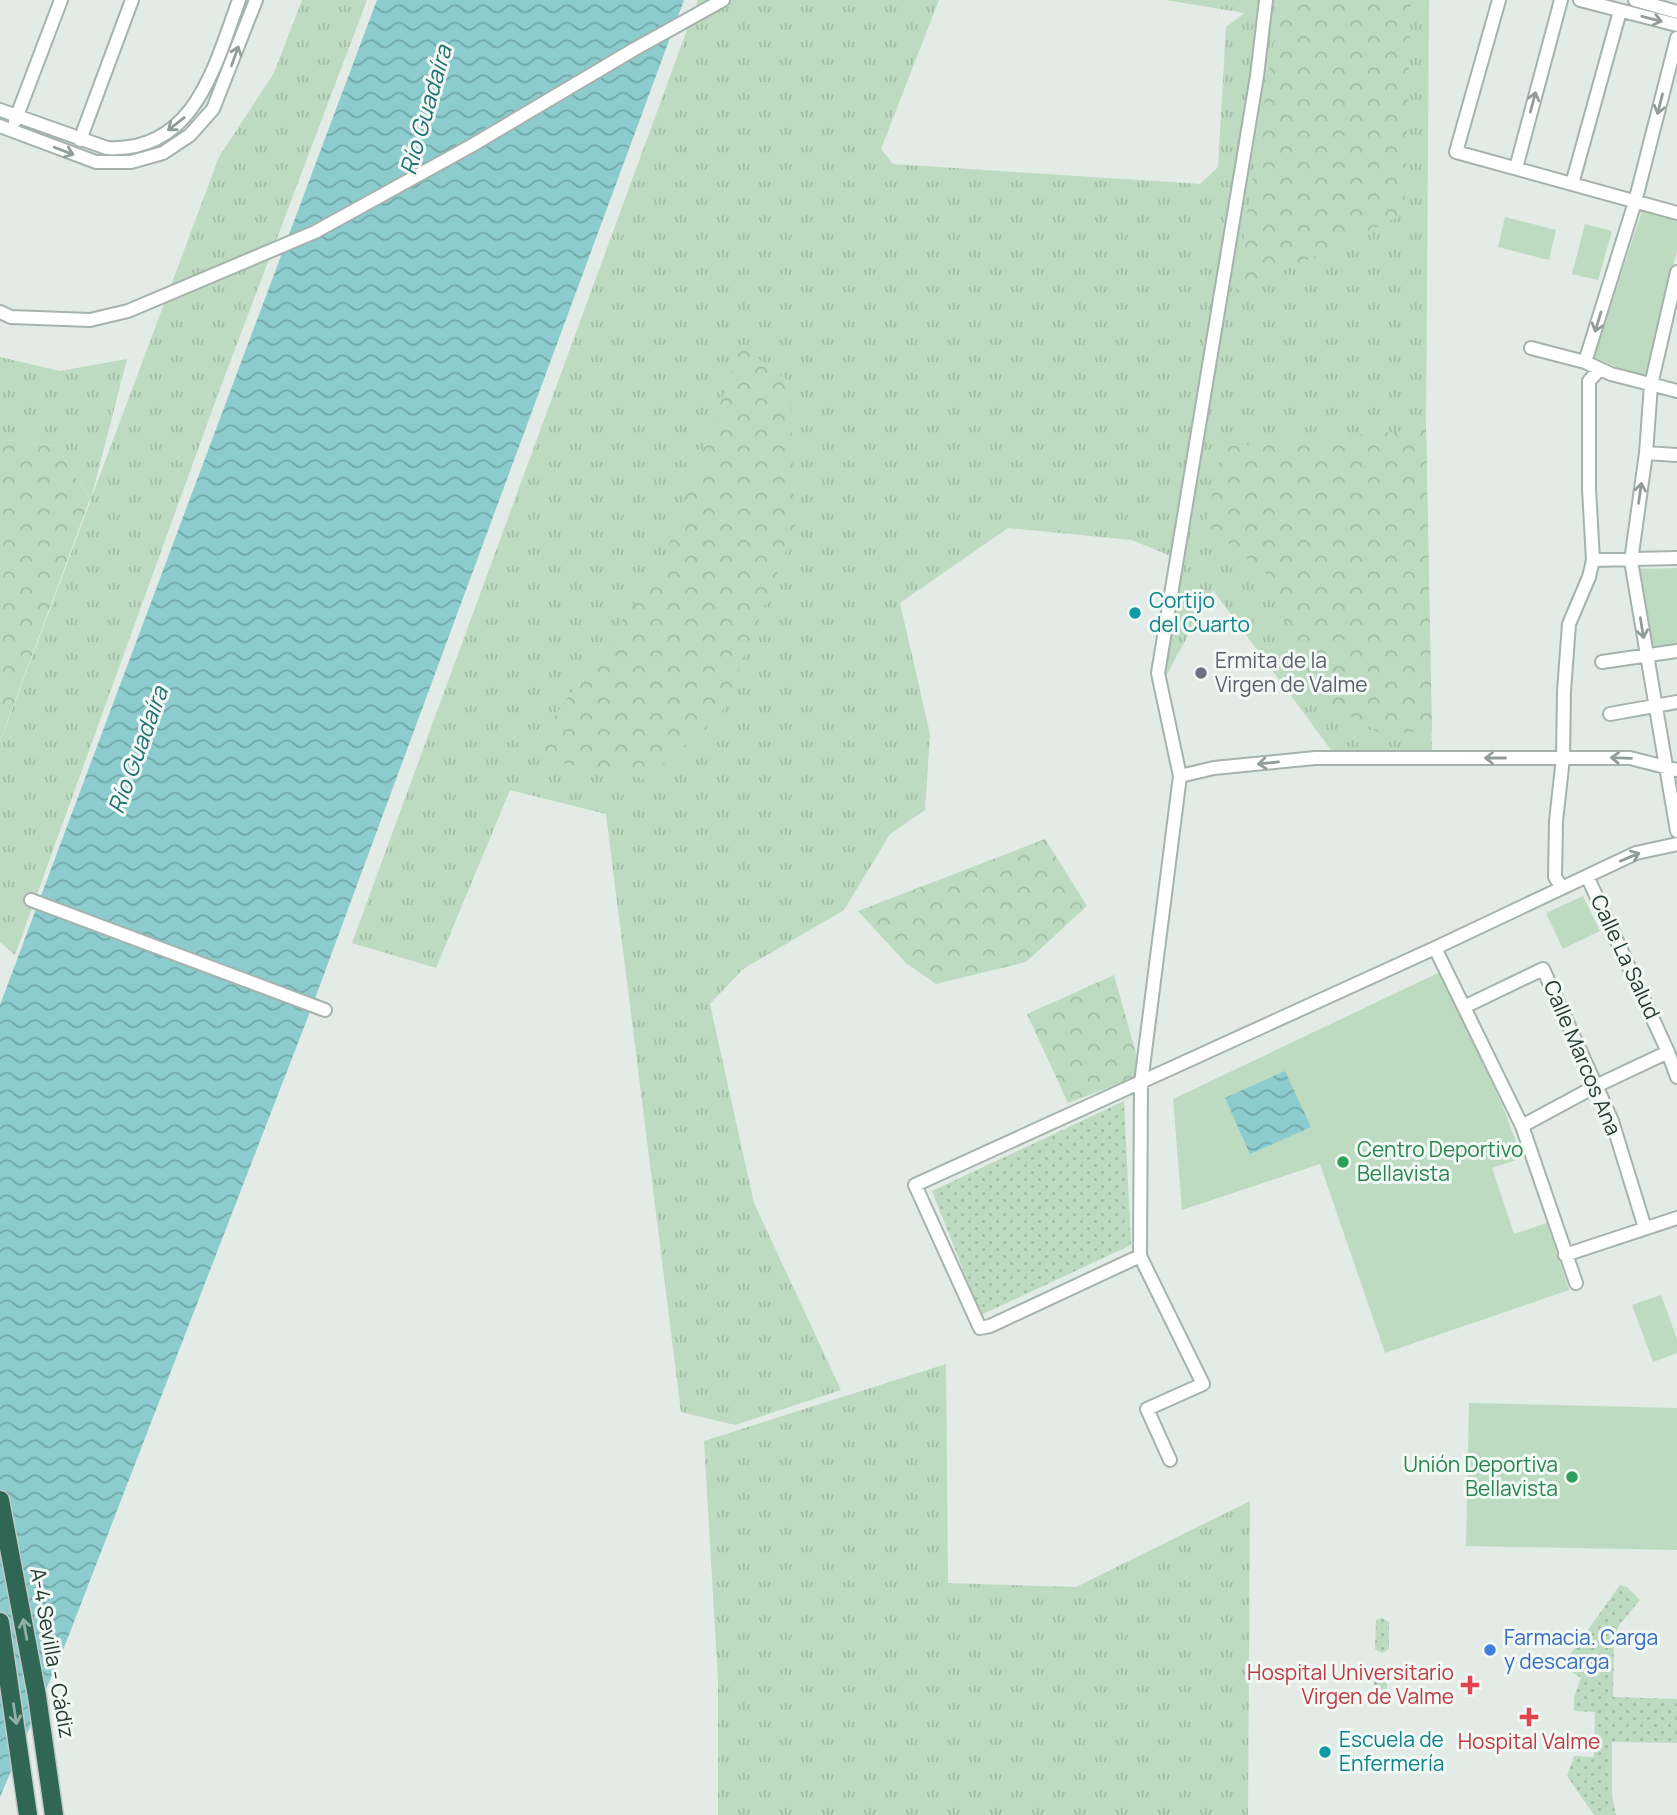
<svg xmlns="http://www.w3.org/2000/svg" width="1677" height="1815" font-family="Manrope,sans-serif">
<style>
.grass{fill:url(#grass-tufts)}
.forest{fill:url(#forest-crowns)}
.park{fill:#bcdbc0}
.garden{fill:url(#garden-dots)}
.water{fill:url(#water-waves)}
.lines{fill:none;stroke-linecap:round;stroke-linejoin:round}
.minor-casing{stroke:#a5b3ac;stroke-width:16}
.highway-casing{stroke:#c1c8c6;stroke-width:21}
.minor{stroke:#fff;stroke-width:12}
.highway{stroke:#306654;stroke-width:18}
.oneway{stroke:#919d98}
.oneway2{stroke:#91afa4}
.culture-dot{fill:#0f9aa8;stroke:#f2f8f4;stroke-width:2.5}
.worship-dot{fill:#6b7280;stroke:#f2f8f4;stroke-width:2.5}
.leisure-dot{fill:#2e9e5b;stroke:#f2f8f4;stroke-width:2.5}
.shop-dot{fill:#3f7fe0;stroke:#f2f8f4;stroke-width:2.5}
.health-dot{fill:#e0444e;stroke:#f2f8f4;stroke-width:2.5}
.labels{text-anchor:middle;stroke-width:6;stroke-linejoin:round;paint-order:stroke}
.culture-label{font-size:21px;fill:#0d838f;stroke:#f2f8f4;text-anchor:start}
.worship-label{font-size:21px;fill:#5b616d;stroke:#f2f8f4;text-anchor:start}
.street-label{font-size:21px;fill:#233b32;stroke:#f2f8f4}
.leisure-label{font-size:21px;fill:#27864d;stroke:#f2f8f4;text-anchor:start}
.shop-label{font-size:21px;fill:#366cbe;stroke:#f2f8f4;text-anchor:start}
.health-label{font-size:21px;fill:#be3a42;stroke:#f2f8f4;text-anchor:end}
.water-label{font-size:23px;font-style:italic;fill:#207174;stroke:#f2f8f4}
</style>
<defs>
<pattern id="grass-tufts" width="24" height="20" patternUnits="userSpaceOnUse" patternTransform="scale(1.75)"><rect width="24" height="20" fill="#bcdbc0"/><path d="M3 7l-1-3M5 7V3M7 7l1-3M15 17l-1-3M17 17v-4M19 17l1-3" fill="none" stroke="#a1bda5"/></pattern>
<pattern id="forest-crowns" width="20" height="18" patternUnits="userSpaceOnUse" patternTransform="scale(1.75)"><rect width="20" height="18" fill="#bcdbc0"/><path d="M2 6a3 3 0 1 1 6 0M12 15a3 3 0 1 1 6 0" fill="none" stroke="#a1bda5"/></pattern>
<pattern id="garden-dots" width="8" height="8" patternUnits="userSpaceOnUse" patternTransform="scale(1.75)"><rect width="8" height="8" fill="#bcdbc0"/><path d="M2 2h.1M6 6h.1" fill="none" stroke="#a1bda5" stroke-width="1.8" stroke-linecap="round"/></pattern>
<pattern id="water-waves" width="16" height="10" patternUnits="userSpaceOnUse" patternTransform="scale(1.75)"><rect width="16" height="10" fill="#8cccce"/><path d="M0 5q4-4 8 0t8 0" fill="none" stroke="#72a7a8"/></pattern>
</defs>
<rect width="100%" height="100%" fill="#e2ebe6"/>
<path class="grass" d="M302 0H367L218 394 15 955 0 942V742L91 500 57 446 4 440 0 447V357L60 371 127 359 91 499 219 157 274 73Z
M698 0H939L881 149 893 164 1200 184 1218 167 1226 27 1245 13 1165 0H1429L1426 429 1432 758H1337L1213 590 1161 685 1178 559 1132 540 1008 528 900 603 930 734 925 810 890 834 844 910 743 969 710 1004 754 1203 841 1390 735 1425 681 1412 606 814 510 790 436 968 352 943Z
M946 1364 948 1583 1076 1587 1250 1501 1248 1815H718V1680L704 1441Z"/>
<path class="forest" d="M1280 0H1411L1404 214 1235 294Z
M741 346 790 382 795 529 721 714 646 779 526 756 660 569Z
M1426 429 1432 732H1378L1309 692 1273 579 1206 525 1222 447Z
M4 440 57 446 90 499 0 741V447Z
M1045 839 1087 906 1026 962 936 984 906 963 858 911Z
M1114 975 1142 1075 1068 1103 1027 1014Z"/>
<path class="park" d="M1642 211 1677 221V251L1644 379 1594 357Z
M1505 217 1556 230 1549 260 1498 247Z
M1585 224 1612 231 1598 280 1572 274Z
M1677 568V649L1650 654 1636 569Z
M1583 896 1600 931 1563 949 1546 913Z
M1440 972 1503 1107 1522 1158 1492 1168 1514 1234 1547 1223 1569 1290 1385 1353 1320 1164 1182 1210 1173 1099Z
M1661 1295 1677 1339V1353L1653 1362 1632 1305Z
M1469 1403 1677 1408V1550L1466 1546Z"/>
<path class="garden" d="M1124 1101 1131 1245 981 1315 932 1191Z
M1620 1585 1627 1587 1640 1600 1619 1625 1614 1640 1613 1697 1677 1699V1743L1612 1742V1795L1616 1815H1594L1567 1776 1574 1756 1594 1757 1595 1712 1574 1711V1697L1581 1678 1562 1666Z
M1382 1618 1389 1622V1649L1382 1653 1375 1649 1376 1620Z
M1374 1665H1387V1696H1374Z"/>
<path class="water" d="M377 0H684L313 1004 65 1645 0 1797V1005Z
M1285 1071 1311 1127 1250 1154 1225 1098Z"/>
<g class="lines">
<defs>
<path id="minor" d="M1499 0 1456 152 1677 213
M1580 0 1677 25
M1635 0 1677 12
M0 110 107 148C195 153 215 65 239 0
M15 121 61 0
M0 126 96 162H131L163 153 190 135 213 109 256 0
M80 140 132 0
M1516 168 1561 0
M1572 184 1620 11
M1677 272 1651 385 1646 453 1631 561 1677 831
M0 312 11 317 90 320 128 311 315 232 471 146 633 50 723 0
M1531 348 1585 362 1611 374 1677 391
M1585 362 1635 202 1677 38
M1646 453 1677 455
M1593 560 1677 558
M1602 662 1677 651
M1610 714 1677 702
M1180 776 1214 768 1315 758H1630L1677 770
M1587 876 1668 1052 1677 1077
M1562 888 1555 877 1556 821 1563 758 1564 691 1569 624 1589 577 1593 560 1589 489V381L1600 369
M31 900 325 1010
M1435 948 1522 1126 1576 1283
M1464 1007 1543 969 1612 1121 1645 1228
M1522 1126 1596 1086 1668 1052
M1565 1255 1677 1218
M1140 1256 990 1326 980 1328 915 1185 1435 948 1636 853 1677 844
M1170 1460 1147 1409 1203 1384 1140 1256 1141 1083 1180 776 1158 673 1257 76 1266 0"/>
<path id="highway" d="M0 1500 37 1696 54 1815
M0 1622 28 1815"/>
</defs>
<use href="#minor" class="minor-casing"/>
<use href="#highway" class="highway-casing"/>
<use href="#minor" class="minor"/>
<use href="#highway" class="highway"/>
</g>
<defs><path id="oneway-shaft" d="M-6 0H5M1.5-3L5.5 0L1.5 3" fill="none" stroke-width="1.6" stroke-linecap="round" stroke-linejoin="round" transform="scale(1.75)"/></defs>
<g class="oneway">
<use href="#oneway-shaft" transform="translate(1652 19) rotate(14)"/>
<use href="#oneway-shaft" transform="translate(235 56) rotate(-70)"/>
<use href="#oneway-shaft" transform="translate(1533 102) rotate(-75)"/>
<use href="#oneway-shaft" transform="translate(1660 104) rotate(104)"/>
<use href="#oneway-shaft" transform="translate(176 124) rotate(142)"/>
<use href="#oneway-shaft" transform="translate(64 151) rotate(21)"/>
<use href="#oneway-shaft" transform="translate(1598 322) rotate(107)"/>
<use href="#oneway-shaft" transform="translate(1640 493) rotate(-82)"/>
<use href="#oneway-shaft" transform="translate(1642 628) rotate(81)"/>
<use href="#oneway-shaft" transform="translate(1495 758) rotate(180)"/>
<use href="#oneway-shaft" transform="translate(1621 758) rotate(-178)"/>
<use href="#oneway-shaft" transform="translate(1268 763) rotate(174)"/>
<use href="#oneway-shaft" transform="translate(1630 857) rotate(-23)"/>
</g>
<g class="oneway2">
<use href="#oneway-shaft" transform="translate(25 1629) rotate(-100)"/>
<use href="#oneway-shaft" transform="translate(15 1714) rotate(81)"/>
</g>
<g class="culture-dot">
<circle cx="1135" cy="613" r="7"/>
<circle cx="1325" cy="1752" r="7"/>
</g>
<circle class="worship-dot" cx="1201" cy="673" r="7"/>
<g class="leisure-dot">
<circle cx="1343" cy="1162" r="7"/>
<circle cx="1572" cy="1477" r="7"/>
</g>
<circle class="shop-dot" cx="1490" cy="1650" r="7"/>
<g class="health-dot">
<path d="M1466.5 1674.5h7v7h7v7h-7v7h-7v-7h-7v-7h7z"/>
<path d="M1525.5 1706.5h7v7h7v7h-7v7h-7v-7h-7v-7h7z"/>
</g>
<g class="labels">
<g class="culture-label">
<text x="1149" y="608">Cortijo<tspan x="1149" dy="24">del Cuarto</tspan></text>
<text x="1339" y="1747">Escuela de<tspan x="1339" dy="24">Enfermería</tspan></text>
</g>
<g class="worship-label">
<text x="1215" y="668">Ermita de la<tspan x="1215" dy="24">Virgen de Valme</tspan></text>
</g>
<g class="street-label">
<text transform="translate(1625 957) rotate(65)" y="7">Calle La Salud</text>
<text transform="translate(1582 1058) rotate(67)" y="7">Calle Marcos Ana</text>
<text transform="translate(52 1653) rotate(80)" y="7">A-4 Sevilla - Cádiz</text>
</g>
<g class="leisure-label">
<text x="1357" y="1157">Centro Deportivo<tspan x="1357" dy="24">Bellavista</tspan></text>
<text x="1558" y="1472" text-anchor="end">Unión Deportiva<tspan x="1558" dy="24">Bellavista</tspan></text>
</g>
<g class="shop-label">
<text x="1504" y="1645">Farmacia. Carga<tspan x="1504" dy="24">y descarga</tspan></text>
</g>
<g class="health-label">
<text x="1454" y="1680">Hospital Universitario<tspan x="1454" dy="24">Virgen de Valme</tspan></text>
<text x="1529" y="1749" text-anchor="middle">Hospital Valme</text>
</g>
<g class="water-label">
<text transform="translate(426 110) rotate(-74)" y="8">Río Guadaíra</text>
<text transform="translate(138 750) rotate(-70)" y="8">Río Guadaíra</text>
</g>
</g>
</svg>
